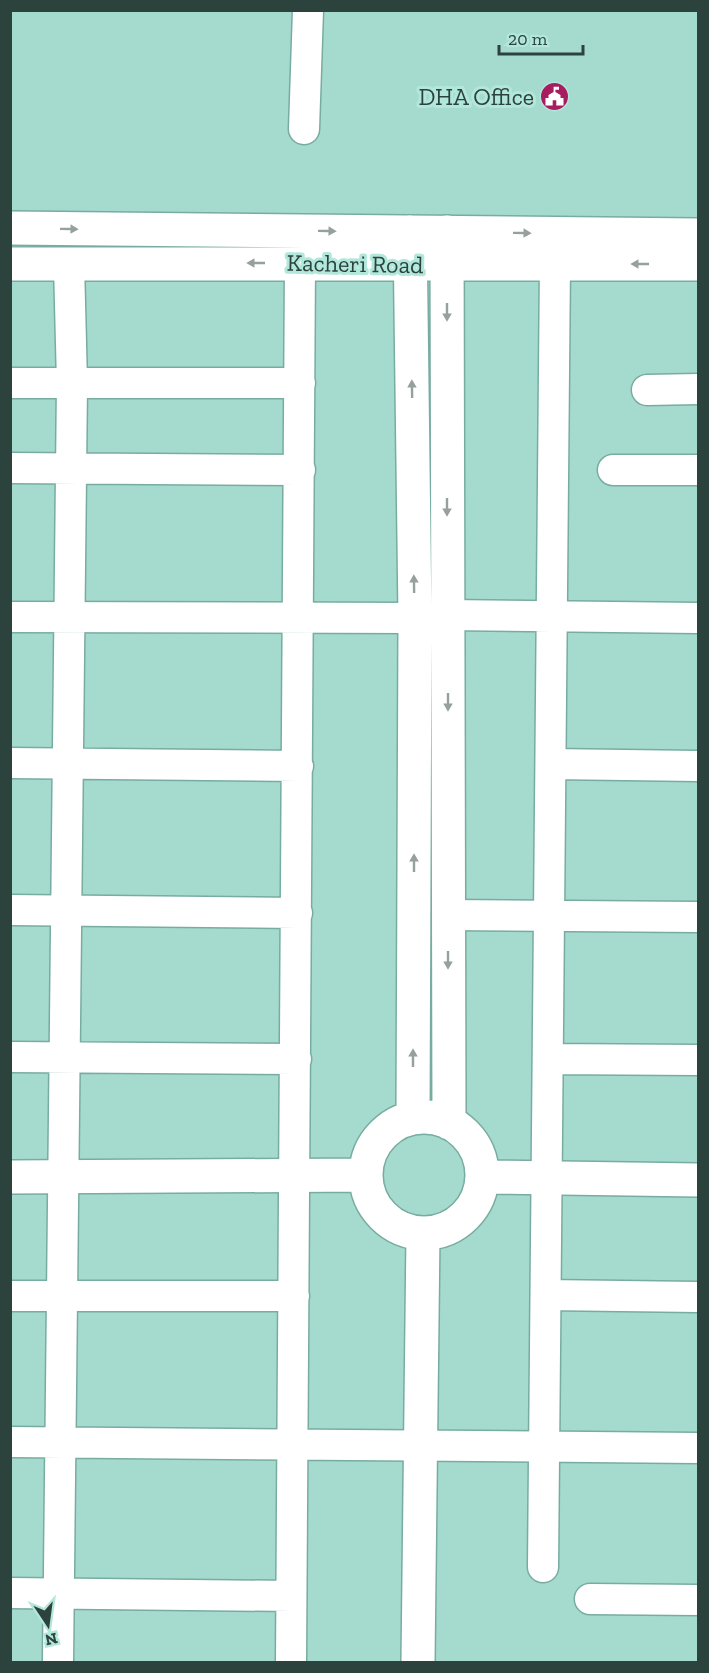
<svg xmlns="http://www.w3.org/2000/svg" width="709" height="1673" font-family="'Zilla Slab',serif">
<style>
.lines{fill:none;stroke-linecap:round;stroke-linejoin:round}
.street-casing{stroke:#78aca0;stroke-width:33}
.secondary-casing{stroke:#78aca0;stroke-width:36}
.street{stroke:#fff;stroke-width:30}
.secondary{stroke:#fff;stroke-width:33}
.oneway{fill:#96a09e}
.labels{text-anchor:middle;stroke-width:6;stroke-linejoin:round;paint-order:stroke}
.poi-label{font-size:24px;fill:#2c423d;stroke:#b2e8db;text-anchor:end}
.street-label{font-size:24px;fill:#2c423d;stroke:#b2e8db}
</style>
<rect width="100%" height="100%" fill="#a5dbce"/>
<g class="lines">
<defs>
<path id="street" d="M304 129 308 10
M10 383H300
M647 390 698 389
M10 468 300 470
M613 470H698
M448 615 698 618
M10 617 415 618
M10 763 298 766
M551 764 698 766
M10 910 297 913
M448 915 698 917
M10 1057 296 1059
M548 1059 698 1060
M546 1295 698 1297
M10 1296H294
M10 1442 698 1448
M543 1567 555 263
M10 1593 291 1596
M590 1599 698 1600
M58 1662 72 383 69 264
M291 1662 300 263"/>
<path id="secondary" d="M10 228 698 235
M410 232 415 618 413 1116
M447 232 449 1123
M10 264H698
M366 1175a58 58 0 1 1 116 0a58 58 0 1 1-116 0Z
M10 1177 365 1175
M484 1177 698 1180
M418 1662 423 1234"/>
</defs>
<use href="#street" class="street-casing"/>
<use href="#secondary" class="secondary-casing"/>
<use href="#street" class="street"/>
<use href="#secondary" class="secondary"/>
</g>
<defs><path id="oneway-solid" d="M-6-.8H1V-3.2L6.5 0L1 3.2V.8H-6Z" transform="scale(1.5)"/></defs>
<g class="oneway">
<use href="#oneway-solid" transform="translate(69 229) rotate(1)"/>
<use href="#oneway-solid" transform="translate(327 231) rotate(1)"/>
<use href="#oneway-solid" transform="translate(522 233) rotate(1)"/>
<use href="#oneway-solid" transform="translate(256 263) rotate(180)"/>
<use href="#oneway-solid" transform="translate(640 264) rotate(-180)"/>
<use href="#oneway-solid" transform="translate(447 312) rotate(90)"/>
<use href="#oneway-solid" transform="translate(412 389) rotate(-91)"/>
<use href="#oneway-solid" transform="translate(447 507) rotate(90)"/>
<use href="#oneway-solid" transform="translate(414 584) rotate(-91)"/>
<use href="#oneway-solid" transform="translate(448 702) rotate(90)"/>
<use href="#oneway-solid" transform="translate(414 863) rotate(-90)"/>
<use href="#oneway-solid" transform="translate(448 960) rotate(90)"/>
<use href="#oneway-solid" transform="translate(413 1058) rotate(-90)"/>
</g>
<defs>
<symbol id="civic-disc" viewBox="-11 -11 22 22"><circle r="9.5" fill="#a81d5f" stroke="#b2e8db"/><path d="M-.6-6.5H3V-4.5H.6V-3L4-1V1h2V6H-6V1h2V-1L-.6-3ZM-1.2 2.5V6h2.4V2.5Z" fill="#fff"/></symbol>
</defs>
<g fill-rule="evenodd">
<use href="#civic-disc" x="538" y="80" width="33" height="33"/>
</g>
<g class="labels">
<g class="poi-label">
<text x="534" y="105">DHA Office</text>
</g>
<g class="street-label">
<text transform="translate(355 264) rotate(1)" y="8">Kacheri Road</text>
</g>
</g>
<rect width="709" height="1673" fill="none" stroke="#2c423d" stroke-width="24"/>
<g transform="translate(48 1625) rotate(167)" stroke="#b2e8db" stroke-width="4.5" paint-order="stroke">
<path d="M0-4.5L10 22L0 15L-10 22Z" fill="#2c423d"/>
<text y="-9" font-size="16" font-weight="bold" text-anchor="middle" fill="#2c423d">N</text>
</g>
<path d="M499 45v9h84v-9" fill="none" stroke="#2c423d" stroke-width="3"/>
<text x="508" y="45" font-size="18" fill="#2c423d" stroke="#b2e8db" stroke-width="4.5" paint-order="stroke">20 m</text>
</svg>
